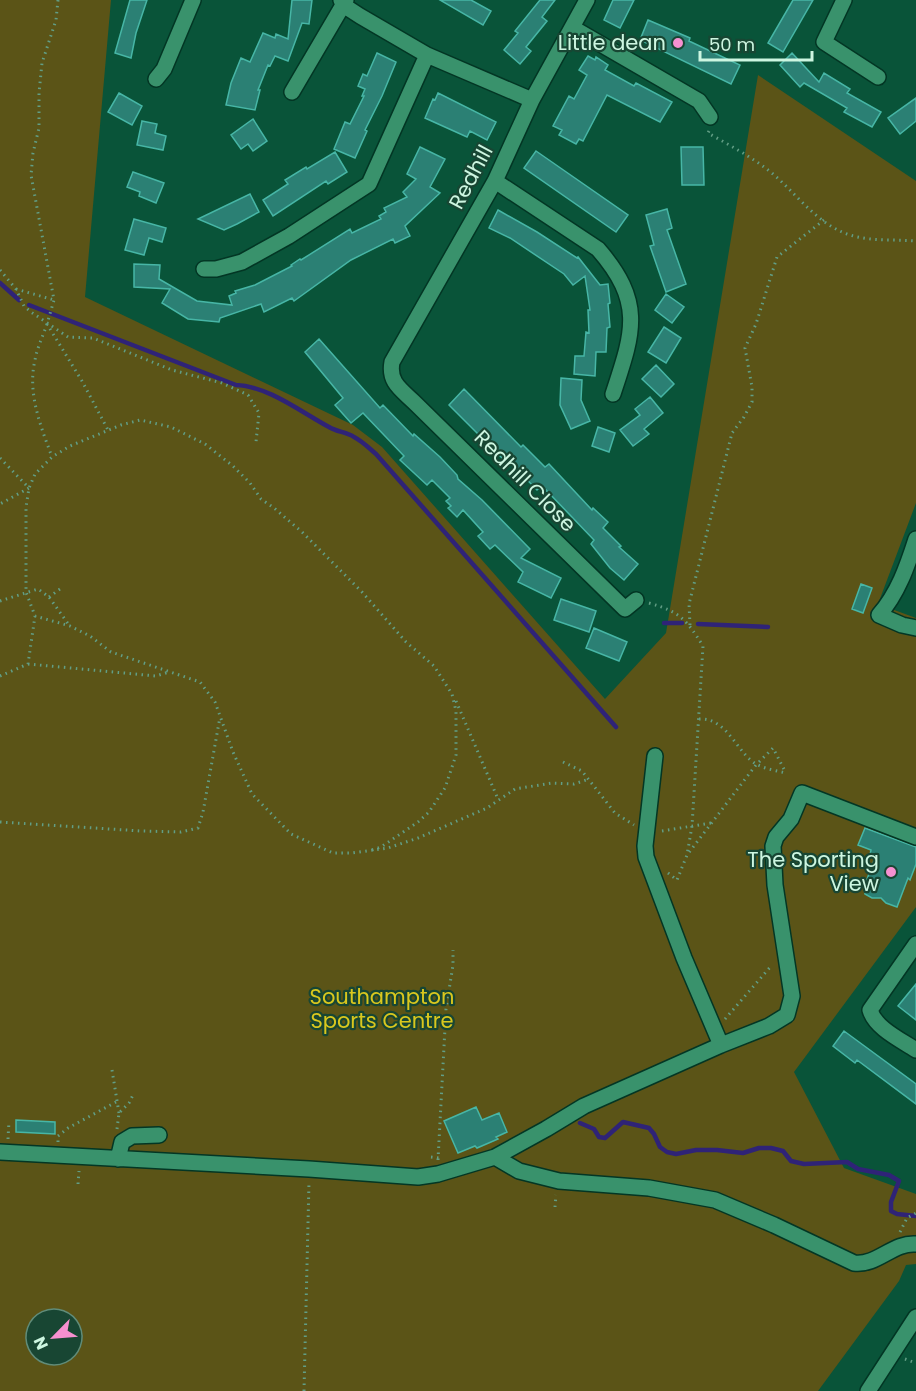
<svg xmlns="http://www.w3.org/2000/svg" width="916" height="1391" font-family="Poppins,sans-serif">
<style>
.green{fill:#5b5417;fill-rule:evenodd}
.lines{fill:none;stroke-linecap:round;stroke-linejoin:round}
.stream{stroke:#2f2377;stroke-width:4.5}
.building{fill:#2b8074;stroke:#47b6a6;stroke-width:1.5}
.minor-casing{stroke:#033624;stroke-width:18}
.path{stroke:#629e85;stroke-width:3;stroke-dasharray:1.5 4.5;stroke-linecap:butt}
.minor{stroke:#39926c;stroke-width:15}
.poi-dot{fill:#f690d0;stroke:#184633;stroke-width:2}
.labels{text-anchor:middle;stroke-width:4.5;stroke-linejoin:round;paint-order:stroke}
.poi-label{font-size:21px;fill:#cdf6e1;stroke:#184633;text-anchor:end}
.street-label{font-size:21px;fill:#cdf6e1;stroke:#184633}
.park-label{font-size:21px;fill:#d9c71e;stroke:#184633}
</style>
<rect width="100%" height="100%" fill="#095439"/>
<path class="green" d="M0 0H111L85 297 353 425 382 447 605 699 666 633 758 75 916 181V503L878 604 916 618V907L794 1072 844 1168 916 1194V1264L906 1265 899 1281 818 1391H0ZM36 1319H72V1355H36Z"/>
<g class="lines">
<path class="stream" d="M0 283 19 300
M29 305 236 385C268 386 301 412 329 427 337 432 347 432 354 437 362 441 369 448 376 454L616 727
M664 623H682
M698 624 768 627
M580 1123 594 1129 599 1137 605 1138 623 1122 649 1128 654 1134 660 1147 667 1152 676 1154 696 1150H717L743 1153 759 1148H771L783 1151 791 1161 804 1164 847 1162 858 1169 889 1175 899 1181 891 1202V1211L897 1214 916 1216"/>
</g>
<path class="building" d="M130 0H147L136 33 131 58 115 53Z
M292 0H312L309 24 302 23 288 61 275 56 270 66 268 65 258 90H260L255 110 226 105 231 83 241 58 250 62 263 33 275 38 276 34 288 39Z
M440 0H471L491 11 483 25Z
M540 0H555L542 17 547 21 526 47 531 51 520 64 504 50 518 33 515 31Z
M613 0H634L620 28 604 20Z
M793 0H813L783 52 768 43Z
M648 20 690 38 689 41 740 65 731 84 640 40Z
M377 53 396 62 382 96 365 130 367 131 355 158 334 149 345 122 350 124 364 96H362L365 89 358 86 363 74 367 76Z
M792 53 819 82 824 73 850 89 847 93 881 112 872 127 844 112 847 108 804 83 800 87 780 65Z
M588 56 595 60 596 57 608 65 605 70 634 86 636 83 672 102 660 122 607 95 583 141 579 139 576 144 559 135 562 130 553 126 569 96 574 99 587 75 579 70Z
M119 93 142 106 132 125 108 112Z
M438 93 496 122 487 140 470 131 467 137 425 118 433 99 435 100Z
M916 98V121L900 134 888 118Z
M253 119 267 141 253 151 248 144 241 149 231 135Z
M142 121 157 124 155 133 166 136 163 150 137 145Z
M420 147 445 159 430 187 440 193 405 226 410 236 395 243 393 239 351 260 294 301 292 298 264 312 261 304 220 318 219 322 188 319 162 303 170 289 134 287V264L160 265 159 279 197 301 232 305 229 296 236 293 235 291 255 285 292 266 291 265 300 259 301 260 350 229 352 233 381 219 379 216 386 212 384 208 407 197 403 192 416 179 407 174Z
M681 147H703L704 185H682Z
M536 151 628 215 616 232 524 168Z
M335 152 347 172 328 184 326 181 273 216 263 200 288 184 285 180 306 167 307 169Z
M133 172 164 183 156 203 139 196 140 192 127 187Z
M250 194 259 212 237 224 224 230 198 219Z
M667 209 672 228 667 230 686 284 666 292 650 246 654 245 646 215Z
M498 210 537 232 577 258 578 257 600 285 608 284 610 303 608 304 610 327 607 328 606 352H596L595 376 574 374 575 356H584L586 332 589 333 588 310H590L585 276 573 285 564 274 510 238 489 228Z
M134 219 166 228 162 242 149 238 144 255 125 250Z
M666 294 684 307 672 323 655 310Z
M664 327 681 338 666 363 648 352Z
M319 339 380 408 383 405 413 436 414 434 440 457 457 475 458 479 482 500 530 549 521 558 561 578 551 598 518 582 523 572 495 545 490 549 478 536 483 532 463 510 457 517 448 508 451 506 446 501 450 498 432 480 427 485 400 460 404 456 363 413 351 423 335 405 343 398 305 352Z
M656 365 674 384 661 397 642 379Z
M561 378 582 380 581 400 590 421 571 429 560 405Z
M464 389 521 447 523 445 545 467 549 464 592 510 593 508 608 522 603 528 621 546 619 547 638 564 624 580 610 568 591 544 594 540 546 490 544 493 539 488 537 490 506 458 504 460 449 405Z
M650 397 663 413 644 429 649 434 633 446 620 430 640 415 635 409Z
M598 427 615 433 609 452 592 446Z
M861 584 872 588 863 613 852 609Z
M561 599 596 611 589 632 554 620Z
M594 628 627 642 619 661 586 648Z
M865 828 916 847V864L910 880 908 878 897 907 886 903 881 898H872L865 894 864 887 875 858 870 855 871 850 858 845Z
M916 984V1020L898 1006Z
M844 1031 916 1084V1104L857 1060 855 1063 833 1046Z
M476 1107 482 1120 499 1113 507 1132 496 1137 498 1139 477 1148 475 1146 458 1153 444 1121Z
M16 1120 55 1122V1134L16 1132Z"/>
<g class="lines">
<defs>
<path id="minor" d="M341 0 343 5 360 16 427 55 532 100
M587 0 532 100 495 181 392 362C388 383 402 390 416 404L625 609 636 600
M844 0 824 42 878 77
M573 28 699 101 710 117
M156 79 164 69 193 0
M292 92 346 0
M495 181 598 249C645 303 633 333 613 394
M204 269H216L242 262 289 236 369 184 427 55
M916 539C907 567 898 593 879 615L902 625 916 628
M655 756 645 846 646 857 684 958 721 1045
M916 944 870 1010C875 1028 901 1040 916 1050
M0 1152 309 1169 418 1177 438 1174 495 1157 546 1129 584 1106 721 1045 769 1026 787 1015 792 996 775 885 773 846 776 837 791 819 802 793 916 837
M495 1157 519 1171 559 1181 649 1188 715 1200 774 1225 854 1263C877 1266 893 1242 916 1244
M118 1159 122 1142 132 1136 159 1135
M868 1391 916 1317"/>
</defs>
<use href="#minor" class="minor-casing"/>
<path class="path" d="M58 0 56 20 42 63 39 93V128L33 153 31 175 54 300 47 324 82 381 108 430
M709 131 708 133C729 145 750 156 768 170 794 190 814 222 847 234 870 242 892 239 916 241
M0 270 16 289 24 306 31 312 68 337 93 338 172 370 222 383 248 395 259 413 256 442
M16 289 54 300
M47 324C43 336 37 348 35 360 27 393 41 427 52 457
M0 458 29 488 0 504
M49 597 60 589
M0 601 38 589 49 597 69 625
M649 603C680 612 686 619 703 646L692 826 687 855
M690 625 689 604 732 433 744 417 752 402V387L745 348 756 324 777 257 824 220
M28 664 156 676 169 672
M0 676 28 664 35 616
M456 701 498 799
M699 719C728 717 738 756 758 765 766 769 777 771 786 773
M563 762 582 771 615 813 634 825
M0 822 141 831 181 832 198 828 203 812 220 717
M662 831 711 823
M372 850 381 847 418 822 429 812 445 788 456 755V711L452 694 434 666 406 642 362 592 302 532 274 508 261 499 250 483 233 466 205 444 171 427 140 420 121 425 70 446 52 457 35 474 29 488 26 507V592L35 616 70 626 90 636 111 652 200 682 215 702 233 752 252 794 291 834 333 853H352L388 848 418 838 487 808 515 789 552 783 574 784 589 779
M668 873 677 880 687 855 756 765 773 748 786 773
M725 1019 772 965
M112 1070 119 1113
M117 1129 119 1113 129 1103 133 1095
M8 1139 9 1121
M58 1142V1136L68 1128 116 1102
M431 1157 439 1158
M438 1160 446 1009 453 965V950
M78 1184 79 1171
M555 1207 556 1195
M900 1232 907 1218 916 1213
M905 1359 916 1363
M304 1391 309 1182"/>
<use href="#minor" class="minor"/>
</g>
<g class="poi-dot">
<circle cx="678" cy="43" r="6"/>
<circle cx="891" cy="872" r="6"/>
</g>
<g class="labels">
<g class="poi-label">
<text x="666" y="50">Little dean</text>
<text x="879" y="867">The Sporting<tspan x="879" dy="24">View</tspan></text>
</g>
<g class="street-label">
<text transform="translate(471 177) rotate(-62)" y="7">Redhill</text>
<text transform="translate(525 481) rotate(45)" y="7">Redhill Close</text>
</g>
<g class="park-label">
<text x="382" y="1004">Southampton<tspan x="382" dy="24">Sports Centre</tspan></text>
</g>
</g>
<g transform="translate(54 1337) rotate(245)"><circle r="28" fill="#184633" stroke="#608c79" stroke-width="1.5"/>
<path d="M0-4.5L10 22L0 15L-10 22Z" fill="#f690d0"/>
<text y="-9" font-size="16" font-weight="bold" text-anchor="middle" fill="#cdf6e1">N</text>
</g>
<path d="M700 51v9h112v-9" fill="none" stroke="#cdf6e1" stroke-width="3"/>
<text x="709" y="51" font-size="18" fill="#cdf6e1" stroke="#184633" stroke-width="4.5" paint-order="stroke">50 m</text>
</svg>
